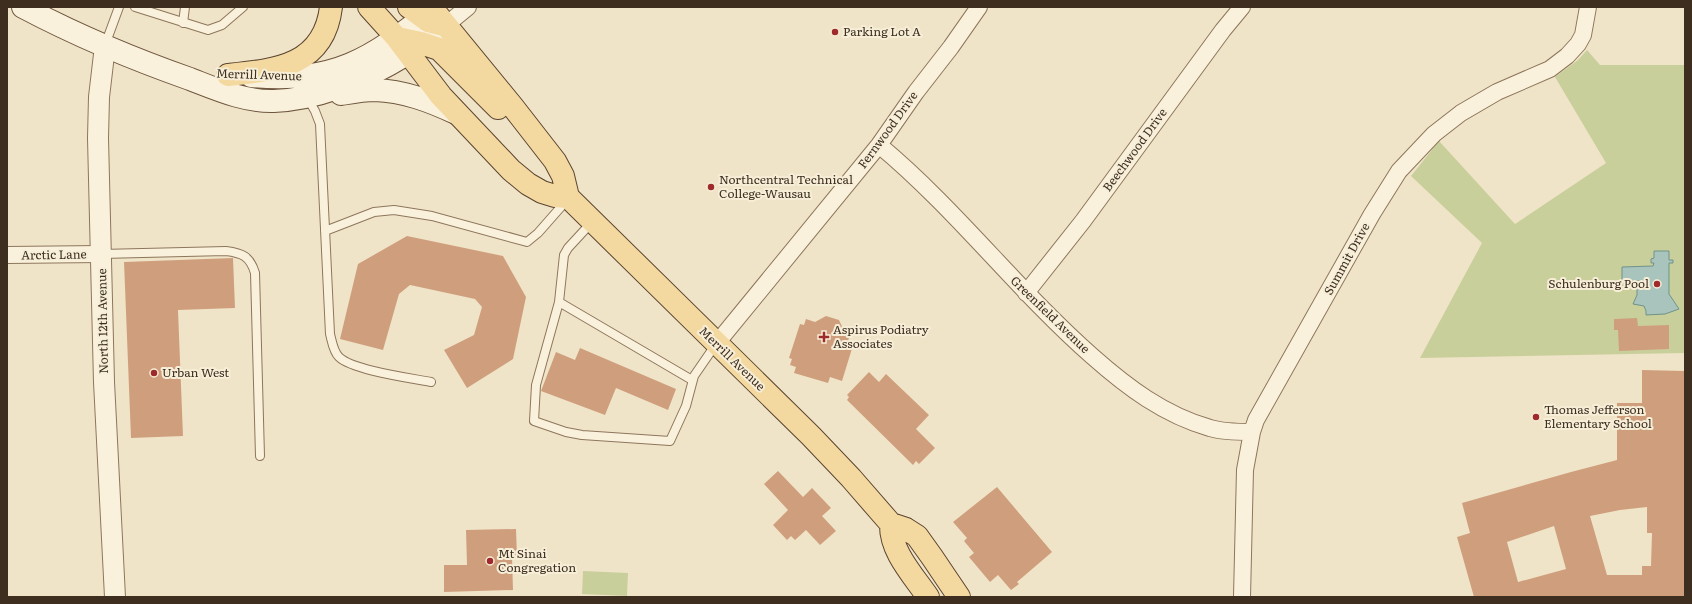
<svg xmlns="http://www.w3.org/2000/svg" width="1692" height="604" font-family="Literata,serif">
<style>
.green{fill:#c9cf9b}
.water{fill:#a9c4bc;stroke:#6f938a}
.building{fill:#cf9f7d;fill-rule:evenodd}
.lines{fill:none;stroke-linecap:round;stroke-linejoin:round}
.service-casing{stroke:#8d765c;stroke-width:10}
.minor-casing{stroke:#8d765c;stroke-width:18}
.tertiary-casing{stroke:#8d765c;stroke-width:22}
.secondary-casing{stroke:#6f573f;stroke-width:24}
.primary-casing{stroke:#5b4430;stroke-width:24}
.service{stroke:#faf1dc;stroke-width:8}
.minor{stroke:#faf1dc;stroke-width:16}
.tertiary{stroke:#faf1dc;stroke-width:20}
.secondary{stroke:#faf1dc;stroke-width:22}
.primary{stroke:#f3d9a0;stroke-width:22}
.poi-dot{fill:#9e2a2b;stroke:#f7eed8;stroke-width:1.5}
.labels{text-anchor:middle;stroke-width:4;stroke-linejoin:round;paint-order:stroke}
.poi-label{font-size:12px;fill:#3d2e20;stroke:#f7eed8;text-anchor:start}
.street-label{font-size:12px;fill:#3d2e20;stroke:#f7eed8}
</style>
<rect width="100%" height="100%" fill="#f0e4c8"/>
<path class="green" d="M1587 50 1600 65H1685V353L1420 358 1482 243 1411 176 1439 141 1515 224 1606 163 1555 77 1578 60Z
M583 571 628 573 627 596 582 594Z"/>
<path class="water" d="M1654 251H1669V260H1673V263H1669V294L1679 309 1665 314 1646 315V311L1644 306 1633 304 1637 295V287L1645 286V281H1622V267L1653 266 1654 263H1651V259L1654 258Z"/>
<path class="building" d="M407 236 503 256 526 297 513 359 467 388 444 350 474 335 482 307 475 299 410 285 399 294 383 350 340 339 358 264Z
M233 258 235 308 178 310 183 436 131 438 124 262Z
M826 316 839 320 845 333 850 334 848 341 854 342 842 381 830 377 828 383 794 373 796 367 790 365 792 359 789 358 800 324 804 325 806 319 815 322Z
M1637 318 1638 326 1669 325V349L1619 351 1618 330H1614V319Z
M580 348 676 389 668 410 616 388 605 415 541 391 556 352 575 360Z
M1642 370 1685 371V597H1474L1457 537 1470 533 1462 503 1571 472 1617 460V403H1642ZM1647 507V533H1652L1651 566H1642V575H1607L1590 516 1620 510ZM1554 526 1566 569 1518 582 1507 542Z
M869 372 879 382 886 374 929 415 916 429 935 448 919 464 916 461 913 465 847 400 849 397 847 395Z
M778 471 803 497 812 488 831 508 822 516 836 531 820 545 806 530 795 540 791 536 787 540 773 525 788 510 764 484Z
M997 487 1052 552 1017 582 1019 584 1011 590 998 575 990 582 969 557 974 553 964 541 967 538 953 522Z
M516 529 517 557H512L513 590 444 592V565H467L466 530Z"/>
<g class="lines">
<defs>
<path id="service" d="M135 7 208 30 222 25 243 7
M183 23 185 7
M105 45 119 7
M308 99 315 111 320 124 330 334C332 341 333 351 339 357 352 370 410 378 431 382
M592 222 568 248 564 255 559 302 536 385 534 421 566 432 582 435 670 441 686 406 694 376 716 344
M325 231 374 212 394 210 432 216 527 242 538 233 567 200
M101 254 226 251C242 253 250 256 255 273L260 456
M559 302 692 380"/>
<path id="minor" d="M446 25 468 7
M879 145C956 209 1017 290 1092 356 1127 387 1164 415 1210 428 1223 432 1239 432 1252 432
M7 255 101 254
M1026 293 1083 221 1223 30 1242 7
M717 343 879 145 916 92 951 47 979 7
M1242 597 1245 470 1252 432 1256 420 1372 214 1399 171 1434 134 1461 113 1497 92 1550 69 1567 56 1578 44 1583 35 1588 7"/>
<path id="tertiary" d="M105 46 99 97 98 138 104 382 115 597"/>
<path id="secondary" d="M23 7C76 35 133 59 190 79 216 89 245 102 274 101 321 99 368 78 407 54 421 45 433 35 446 25
M251 76C336 83 369 60 433 10
M341 94C353 92 364 90 375 90 404 91 430 101 456 113"/>
<path id="primary" d="M369 7 397 38 441 96 511 170 528 184 542 192 555 196 568 197
M409 7 428 21 444 25
M431 7 513 107 555 161 563 176 568 197 811 436 851 478 891 524 906 529 917 536 932 557 959 597
M397 38 421 43 439 49 498 108
M228 75C276 70 324 66 331 7
M891 524C890 551 913 575 928 597"/>
</defs>
<use href="#service" class="service-casing"/>
<use href="#minor" class="minor-casing"/>
<use href="#tertiary" class="tertiary-casing"/>
<use href="#secondary" class="secondary-casing"/>
<use href="#primary" class="primary-casing"/>
<use href="#service" class="service"/>
<use href="#minor" class="minor"/>
<use href="#tertiary" class="tertiary"/>
<use href="#secondary" class="secondary"/>
<use href="#primary" class="primary"/>
</g>
<g class="poi-dot">
<circle cx="835" cy="32" r="4"/>
<circle cx="711" cy="187" r="4"/>
<circle cx="1657" cy="284" r="4"/>
<path d="M822 331h4v4h4v4h-4v4h-4v-4h-4v-4h4z"/>
<circle cx="154" cy="373" r="4"/>
<circle cx="1536" cy="417" r="4"/>
<circle cx="490" cy="561" r="4"/>
</g>
<g class="labels">
<g class="poi-label">
<text x="843" y="36">Parking Lot A</text>
<text x="719" y="184">Northcentral Technical<tspan x="719" dy="14">College-Wausau</tspan></text>
<text x="1649" y="288" text-anchor="end">Schulenburg Pool</text>
<text x="833" y="334">Aspirus Podiatry<tspan x="833" dy="14">Associates</tspan></text>
<text x="162" y="377">Urban West</text>
<text x="1544" y="414">Thomas Jefferson<tspan x="1544" dy="14">Elementary School</tspan></text>
<text x="498" y="558">Mt Sinai<tspan x="498" dy="14">Congregation</tspan></text>
</g>
<g class="street-label">
<text transform="translate(259 75) rotate(2)" y="4">Merrill Avenue</text>
<text transform="translate(888 130) rotate(-54)" y="4">Fernwood Drive</text>
<text transform="translate(1135 150) rotate(-54)" y="4">Beechwood Drive</text>
<text transform="translate(54 255) rotate(-1)" y="4">Arctic Lane</text>
<text transform="translate(1347 259) rotate(-61)" y="4">Summit Drive</text>
<text transform="translate(1050 315) rotate(44)" y="4">Greenfield Avenue</text>
<text transform="translate(103 321) rotate(-91)" y="4">North 12th Avenue</text>
<text transform="translate(732 359) rotate(44)" y="4">Merrill Avenue</text>
</g>
</g>
<rect width="1692" height="604" fill="none" stroke="#3d2e20" stroke-width="16"/>
</svg>
